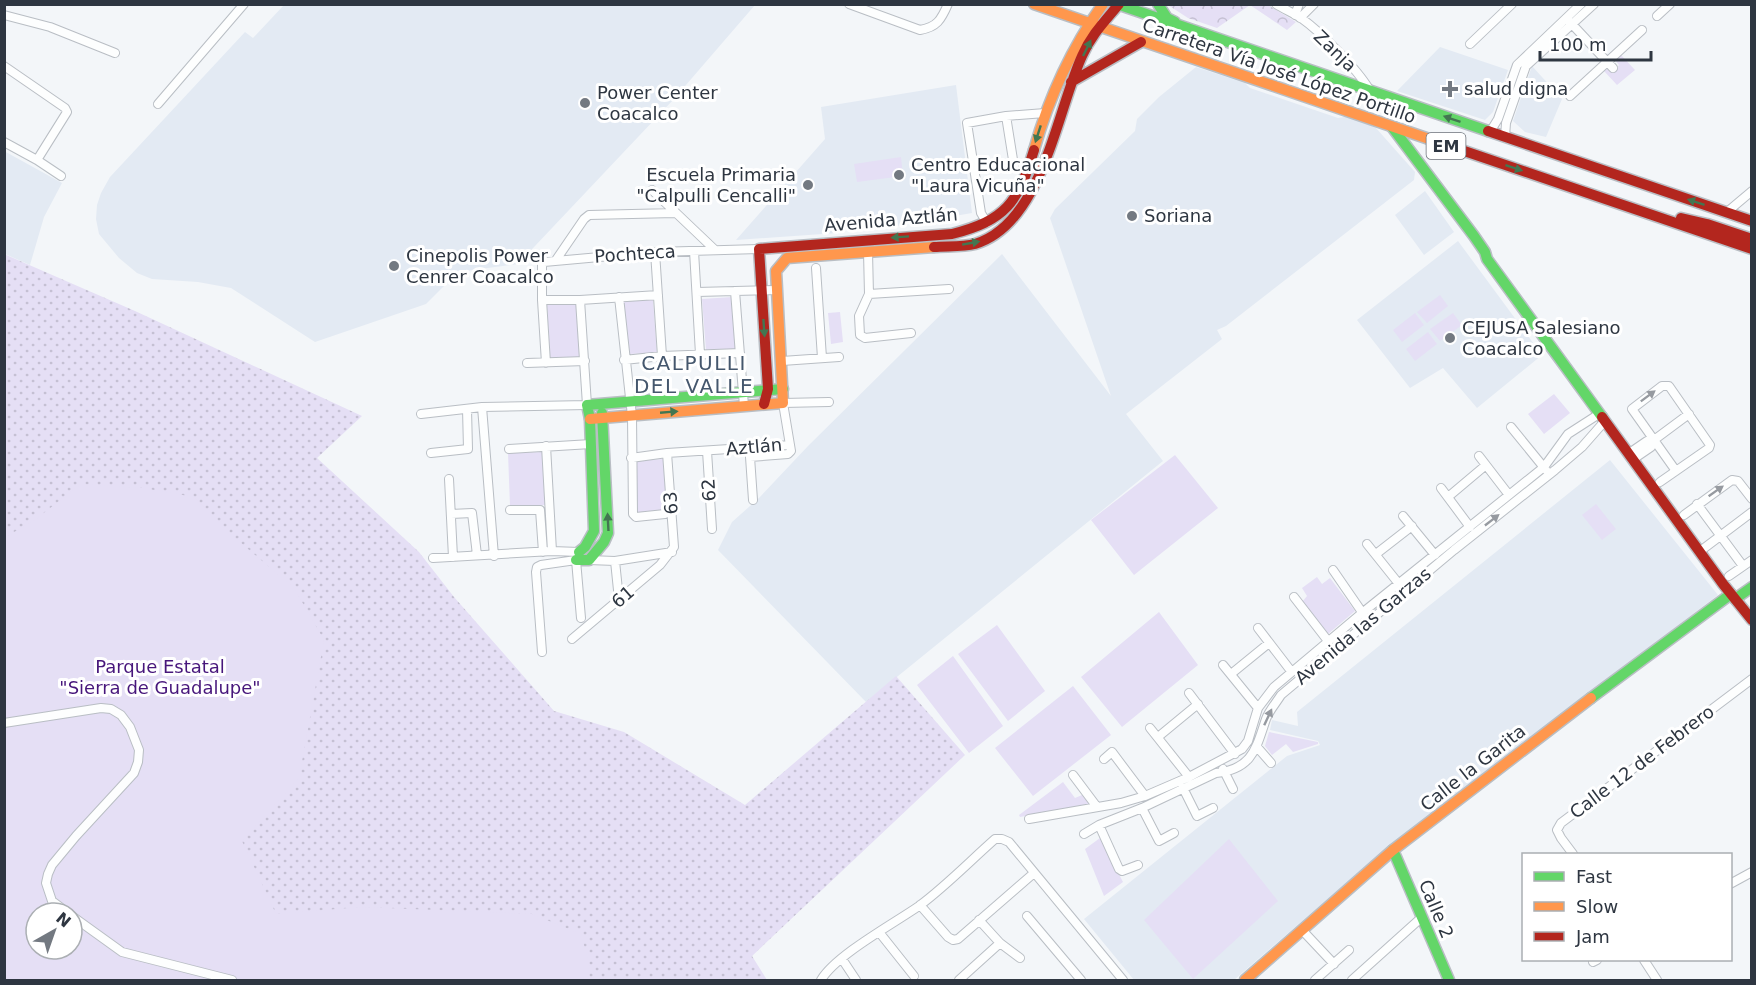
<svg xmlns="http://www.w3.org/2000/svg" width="1756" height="985" font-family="'DejaVu Sans',sans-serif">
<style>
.built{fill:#e3eaf3}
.grass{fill:url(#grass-dots);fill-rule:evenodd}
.forest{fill:url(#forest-crowns)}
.park{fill:#e5dff5;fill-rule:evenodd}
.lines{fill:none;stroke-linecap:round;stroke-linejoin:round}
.street-casing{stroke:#b9bec4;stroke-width:10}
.fast-casing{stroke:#b9bec4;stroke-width:13}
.slow-casing{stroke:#b9bec4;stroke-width:13}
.jam-casing{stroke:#b9bec4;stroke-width:13}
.street{stroke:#fdfefe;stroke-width:8}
.fast{stroke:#63d668;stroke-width:10}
.slow{stroke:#ff974d;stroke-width:10}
.jam{stroke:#b3261e;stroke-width:10}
.oneway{fill:#437651}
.oneway2{fill:#969aa0}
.poi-dot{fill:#737981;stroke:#fff;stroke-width:2}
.labels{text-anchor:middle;stroke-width:6;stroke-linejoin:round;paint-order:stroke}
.shield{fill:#fff;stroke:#6d727a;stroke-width:1.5}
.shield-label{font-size:16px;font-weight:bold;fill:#2e3641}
.street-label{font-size:18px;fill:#2e3641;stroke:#fff}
.poi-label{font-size:18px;fill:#2e3641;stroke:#fff;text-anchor:start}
.park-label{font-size:18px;fill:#47167b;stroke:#fff}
.neighbourhood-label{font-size:20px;letter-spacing:1.5px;fill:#45576d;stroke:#fff}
</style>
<defs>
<pattern id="grass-dots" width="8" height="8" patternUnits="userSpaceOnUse" patternTransform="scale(1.5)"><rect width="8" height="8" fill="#e5dff5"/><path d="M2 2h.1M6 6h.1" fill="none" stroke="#c5c0d3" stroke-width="1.8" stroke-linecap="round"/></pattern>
<pattern id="forest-crowns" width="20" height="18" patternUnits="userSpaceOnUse" patternTransform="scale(1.5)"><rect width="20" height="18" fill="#e5dff5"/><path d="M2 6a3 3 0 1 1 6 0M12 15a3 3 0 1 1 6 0" fill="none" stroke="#c5c0d3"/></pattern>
</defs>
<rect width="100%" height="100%" fill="#f3f6f9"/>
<path class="built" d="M284 5V4L755 5 673 100 518 264 458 272 426 304 315 342 231 288 198 282 152 279 137 273 119 258 99 234 96 219 97 205 101 193 110 177 245 32 253 38Z
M1440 47 1508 70 1493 112 1485 120 1397 91Z
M1532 66 1562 99 1546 137 1525 132 1513 121Z
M1196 67 1245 83 1250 88 1338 118 1350 116 1376 128 1415 172 1414 180 1226 326 1217 330 1222 339 1126 414 1163 461 866 702 718 550 732 522 759 498 808 446 1002 254 1111 396 1050 218 1055 209 1135 131 1137 119 1159 97Z
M956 85 972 213 897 226 837 230V233L736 240 825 139 821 107Z
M4 151 62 183 44 217 30 265 5 254Z
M1425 191 1454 232 1424 255 1395 215Z
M1458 241 1542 355 1477 408 1443 368 1410 388 1357 320Z
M1610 460 1718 595 1390 845 1234 980H1134L1084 919 1287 756 1320 745 1318 741 1270 730 1272 720 1298 726 1297 712Z"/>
<path class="grass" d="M4 254 135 311 362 416 317 458 419 552 454 597 554 711 624 732 745 805 896 676 965 755 752 956 767 980H5ZM36 913H72V949H36Z"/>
<path class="forest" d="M1168 5H1268L1296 22 1287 30 1250 5 1217 28 1188 18Z"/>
<path class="park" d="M1621 55 1635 70 1617 85 1604 71 1609 68 1614 71 1619 65 1615 60Z
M901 157 903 176 857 182 854 164Z
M1440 295 1448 306 1427 323 1417 312Z
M732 297 736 349 706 350 702 299Z
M653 299 657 353 628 354 623 301Z
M576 304 582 359H550L547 305Z
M840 312 843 342 831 344 828 313Z
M1415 313 1424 325 1402 342 1393 330Z
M1453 313 1462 325 1440 341 1430 329Z
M1428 332 1437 344 1415 361 1406 349Z
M1554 394 1570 413 1544 434 1528 414Z
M543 452 545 505 510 506 508 453Z
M1175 455 1218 508 1134 575 1091 520Z
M663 459 667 511 638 513 635 461Z
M81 484 143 488 194 497 235 538 294 588 324 640 299 778 242 841 276 914 361 907 532 914 581 934 590 967 582 980H5L4 538 36 519ZM36 913H72V949H36Z
M1596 504 1616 529 1602 540 1582 515Z
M1317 577 1322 584 1330 578 1355 611 1328 634 1302 602 1307 596 1302 588Z
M1159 612 1198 665 1122 727 1081 677Z
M997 625 1045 691 1008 721 958 654Z
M953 656 1003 726 969 753 917 685Z
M1073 686 1111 735 1033 796 995 748Z
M1269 732 1318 742V744L1293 752 1286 744 1272 755 1265 746Z
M1063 782 1075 798 1082 795 1090 804 1020 817 1019 815Z
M1100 838 1123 882 1104 896 1085 849Z
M1229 839 1278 901 1193 979 1144 920Z"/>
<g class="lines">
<defs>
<path id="street" d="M849 4 920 30C937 27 941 20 948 4
M1276 4C1284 9 1293 13 1301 18 1321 32 1356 68 1369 89
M4 15 50 27 115 53
M1295 15 1299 4
M1657 16 1670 4
M1300 18 1314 4
M1569 21 1613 68
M1470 44 1512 4
M4 66 65 108 67 112 37 160
M1570 96 1642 30
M158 104 244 4
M1006 116 1014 166
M1490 132 1498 119 1517 65 1581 4
M1505 137 1506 123 1526 66 1594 4
M4 142 37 160 61 176
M652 190 714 249
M1727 212 1752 191
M987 223 981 213 967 123 1006 116 1045 113
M694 251 700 354
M655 252 662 356
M868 252 869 294 859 316 860 335 865 338 911 333
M556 260 584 219 589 215 675 213
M816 268 822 358
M735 291 744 406
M697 292 777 290
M869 294 949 289
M619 297 632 416 633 514 636 517 665 514
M542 300H580L658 295
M624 360 662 356 740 353
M782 361 839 357
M527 363 585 361
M546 363 542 300V264L544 262 655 252 759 249
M482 407 494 556
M421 414 482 407 587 405 580 300
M1511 427 1546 470
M546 446 552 551
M509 449 591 444
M707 451 712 529
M431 453 468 449 467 409
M1628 454 1647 441 1654 440
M1479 456 1509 495
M631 458 667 453 790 445
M1632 460 1651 447 1654 440 1689 414
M449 479 453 557
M1660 482 1709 448 1710 445 1669 386H1662L1632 409 1676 471
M1441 488 1470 527
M1448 497 1486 465
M753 500 750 457 788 454 791 451 783 403 829 402
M1697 504 1743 566
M510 510H540L543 552
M451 514 472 513 477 555
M1684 515 1732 480 1738 481 1752 499
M1403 516 1435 555
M1367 544 1399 584
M1699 552 1752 512
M1376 554 1412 526
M433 558 552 551 579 552 578 554
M576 560 581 618
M589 560 615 561 672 552
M615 561 618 590
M1333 570 1364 615
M1729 576 1752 560
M1294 597 1328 641
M1258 628 1291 671
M572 639 660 565 674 547 667 453
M542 652 536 572 537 567 541 565 576 560
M1223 665 1258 708
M1231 674 1269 643
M1189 693 1235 754
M4 723 101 708 111 709 121 715 130 727 139 750 138 762 134 773 76 836 52 865 48 874 46 883 52 901 68 913
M1150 728 1189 777
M1158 737 1198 704
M1257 747 1271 763
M1104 759 1112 752 1145 796
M1223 769 1233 789
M1073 775 1097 807
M1183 788 1197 816 1213 808
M1142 808 1159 841 1174 833
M1029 819 1121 803 1145 796 1189 777 1242 749 1248 741 1258 708 1274 687 1362 613 1544 467 1568 434 1599 414
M1099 825 1119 869 1122 871 1138 865
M1084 834 1099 825 1142 808 1216 773C1253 769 1256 748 1266 719 1269 711 1276 703 1281 695L1454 550 1555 470 1582 447 1604 422
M1573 854 1561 838 1557 830 1561 823 1752 679
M1730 884 1752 872
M920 905 948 937 953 940 958 939 1034 873
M72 916 122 952 232 980
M1027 916 1081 980
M979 920 1000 943 1020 958
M1302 930 1334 964
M879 932 914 976
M842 959 856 980
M1644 960 1657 980
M1593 962 1597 960
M821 980C836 955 893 924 919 906 946 886 970 861 995 839H1002L1009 842 1123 980
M959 980 1000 943
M1315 980 1349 950
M1352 980 1421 918"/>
<path id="fast" d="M1117 4 1488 131
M1158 4 1167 18 1175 22
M1392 127 1474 236 1485 252 1487 259 1602 417
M579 552 585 547 594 531 590 419 587 405 783 389
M576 560H589L604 542 608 533 602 413
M1735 599 1752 587
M1591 698 1731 594
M1393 850 1449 980"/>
<path id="slow" d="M1034 4 1432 140
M1034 150C1049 97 1071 49 1103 4
M590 419 783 403 776 271 787 258 934 247
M1245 980 1393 850 1591 698"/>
<path id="jam" d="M1071 82 1141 42
M1488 131 1752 221
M1432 140 1752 249
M1681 218 1707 224 1752 239
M934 247C947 246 963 247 975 244 1042 224 1057 111 1082 56 1091 35 1105 21 1119 4
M764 404 768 389 759 249 952 234C1006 220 1018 203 1034 150
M1602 417 1723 584 1752 620"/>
</defs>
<use href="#street" class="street-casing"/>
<use href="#fast" class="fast-casing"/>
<use href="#slow" class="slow-casing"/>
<use href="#jam" class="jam-casing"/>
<use href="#street" class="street"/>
<use href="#fast" class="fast"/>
<use href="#slow" class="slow"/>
<use href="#jam" class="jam"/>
</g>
<defs><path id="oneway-solid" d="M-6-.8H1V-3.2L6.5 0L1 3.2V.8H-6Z" transform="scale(1.5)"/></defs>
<g class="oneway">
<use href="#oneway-solid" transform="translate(1087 48) rotate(-64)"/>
<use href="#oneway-solid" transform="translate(1452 119) rotate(-161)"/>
<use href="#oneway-solid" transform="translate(1038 134) rotate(108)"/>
<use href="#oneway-solid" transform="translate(1514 168) rotate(18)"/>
<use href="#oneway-solid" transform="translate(1696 202) rotate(-162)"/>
<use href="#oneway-solid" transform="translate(900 237) rotate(176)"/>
<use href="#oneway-solid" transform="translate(971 243) rotate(-10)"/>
<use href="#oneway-solid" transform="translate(764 328) rotate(86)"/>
<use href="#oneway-solid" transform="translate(669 412) rotate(-5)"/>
<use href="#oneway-solid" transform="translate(608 522) rotate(-93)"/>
</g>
<g class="oneway2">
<use href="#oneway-solid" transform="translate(1648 396) rotate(-37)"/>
<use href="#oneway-solid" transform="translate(1716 491) rotate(-35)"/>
<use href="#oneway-solid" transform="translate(1492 520) rotate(-38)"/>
<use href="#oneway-solid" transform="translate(1268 717) rotate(-65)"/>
</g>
<g class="poi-dot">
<path d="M1447 80h6v6h6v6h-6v6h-6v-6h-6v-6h6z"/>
<circle cx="585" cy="103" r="6"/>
<circle cx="899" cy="175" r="6"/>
<circle cx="808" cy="185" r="6"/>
<circle cx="1132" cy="216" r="6"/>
<circle cx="394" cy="266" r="6"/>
<circle cx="1450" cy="338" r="6"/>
</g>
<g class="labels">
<rect class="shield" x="1426.5" y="133" width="39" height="26" rx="4.5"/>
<g class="shield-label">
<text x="1446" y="152">EM</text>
</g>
<g class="street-label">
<text transform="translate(1335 51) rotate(44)" y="6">Zanja</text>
<text transform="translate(1279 71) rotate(19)" y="6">Carretera Vía José López Portillo</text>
<text transform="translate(891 220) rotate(-5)" y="6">Avenida Aztlán</text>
<text transform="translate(635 254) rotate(-4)" y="6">Pochteca</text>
<text transform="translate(754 447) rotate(-5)" y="6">Aztlán</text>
<text transform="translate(709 490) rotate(-94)" y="6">62</text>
<text transform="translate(671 503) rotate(-94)" y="6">63</text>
<text transform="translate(623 597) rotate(-41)" y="6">61</text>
<text transform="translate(1363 626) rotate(-40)" y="6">Avenida las Garzas</text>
<text transform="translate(1642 762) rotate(-37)" y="6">Calle 12 de Febrero</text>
<text transform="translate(1473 768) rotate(-38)" y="6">Calle la Garita</text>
<text transform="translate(1436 909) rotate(67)" y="6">Calle 2</text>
</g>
<g class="poi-label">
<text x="1464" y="95">salud digna</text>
<text x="597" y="99">Power Center<tspan x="597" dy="21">Coacalco</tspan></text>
<text x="911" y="171">Centro Educacional<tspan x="911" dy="21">"Laura Vicuña"</tspan></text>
<text x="796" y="181" text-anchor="end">Escuela Primaria<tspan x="796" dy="21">"Calpulli Cencalli"</tspan></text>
<text x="1144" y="222">Soriana</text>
<text x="406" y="262">Cinepolis Power<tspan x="406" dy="21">Cenrer Coacalco</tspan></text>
<text x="1462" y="334">CEJUSA Salesiano<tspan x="1462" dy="21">Coacalco</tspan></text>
</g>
<g class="park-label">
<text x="160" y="673">Parque Estatal<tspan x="160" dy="21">"Sierra de Guadalupe"</tspan></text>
</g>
<g class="neighbourhood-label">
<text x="694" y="370">CALPULLI<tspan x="694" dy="23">DEL VALLE</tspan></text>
</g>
</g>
<rect width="1756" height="985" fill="none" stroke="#2e3641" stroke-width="12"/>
<rect x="1522" y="853" width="210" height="108" fill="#ffffff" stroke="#abafb3" stroke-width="1.5"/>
<rect x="1534" y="872" width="30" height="9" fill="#63d668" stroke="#abafb3" stroke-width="1.5"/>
<text x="1576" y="883" font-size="18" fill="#2e3641">Fast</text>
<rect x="1534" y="902" width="30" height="9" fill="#ff974d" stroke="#abafb3" stroke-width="1.5"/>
<text x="1576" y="913" font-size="18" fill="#2e3641">Slow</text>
<rect x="1534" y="932" width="30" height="9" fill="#b3261e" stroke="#abafb3" stroke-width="1.5"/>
<text x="1576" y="943" font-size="18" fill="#2e3641">Jam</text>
<g transform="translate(54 931) rotate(40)"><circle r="28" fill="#ffffff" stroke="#abafb3" stroke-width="1.5"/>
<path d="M0-4.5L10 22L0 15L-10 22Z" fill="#737981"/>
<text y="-9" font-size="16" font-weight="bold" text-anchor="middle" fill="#2e3641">N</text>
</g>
<path d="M1540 51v9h111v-9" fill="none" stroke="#2e3641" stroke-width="3"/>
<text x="1549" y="51" font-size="18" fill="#2e3641" stroke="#ffffff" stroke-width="4.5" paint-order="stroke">100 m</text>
</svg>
